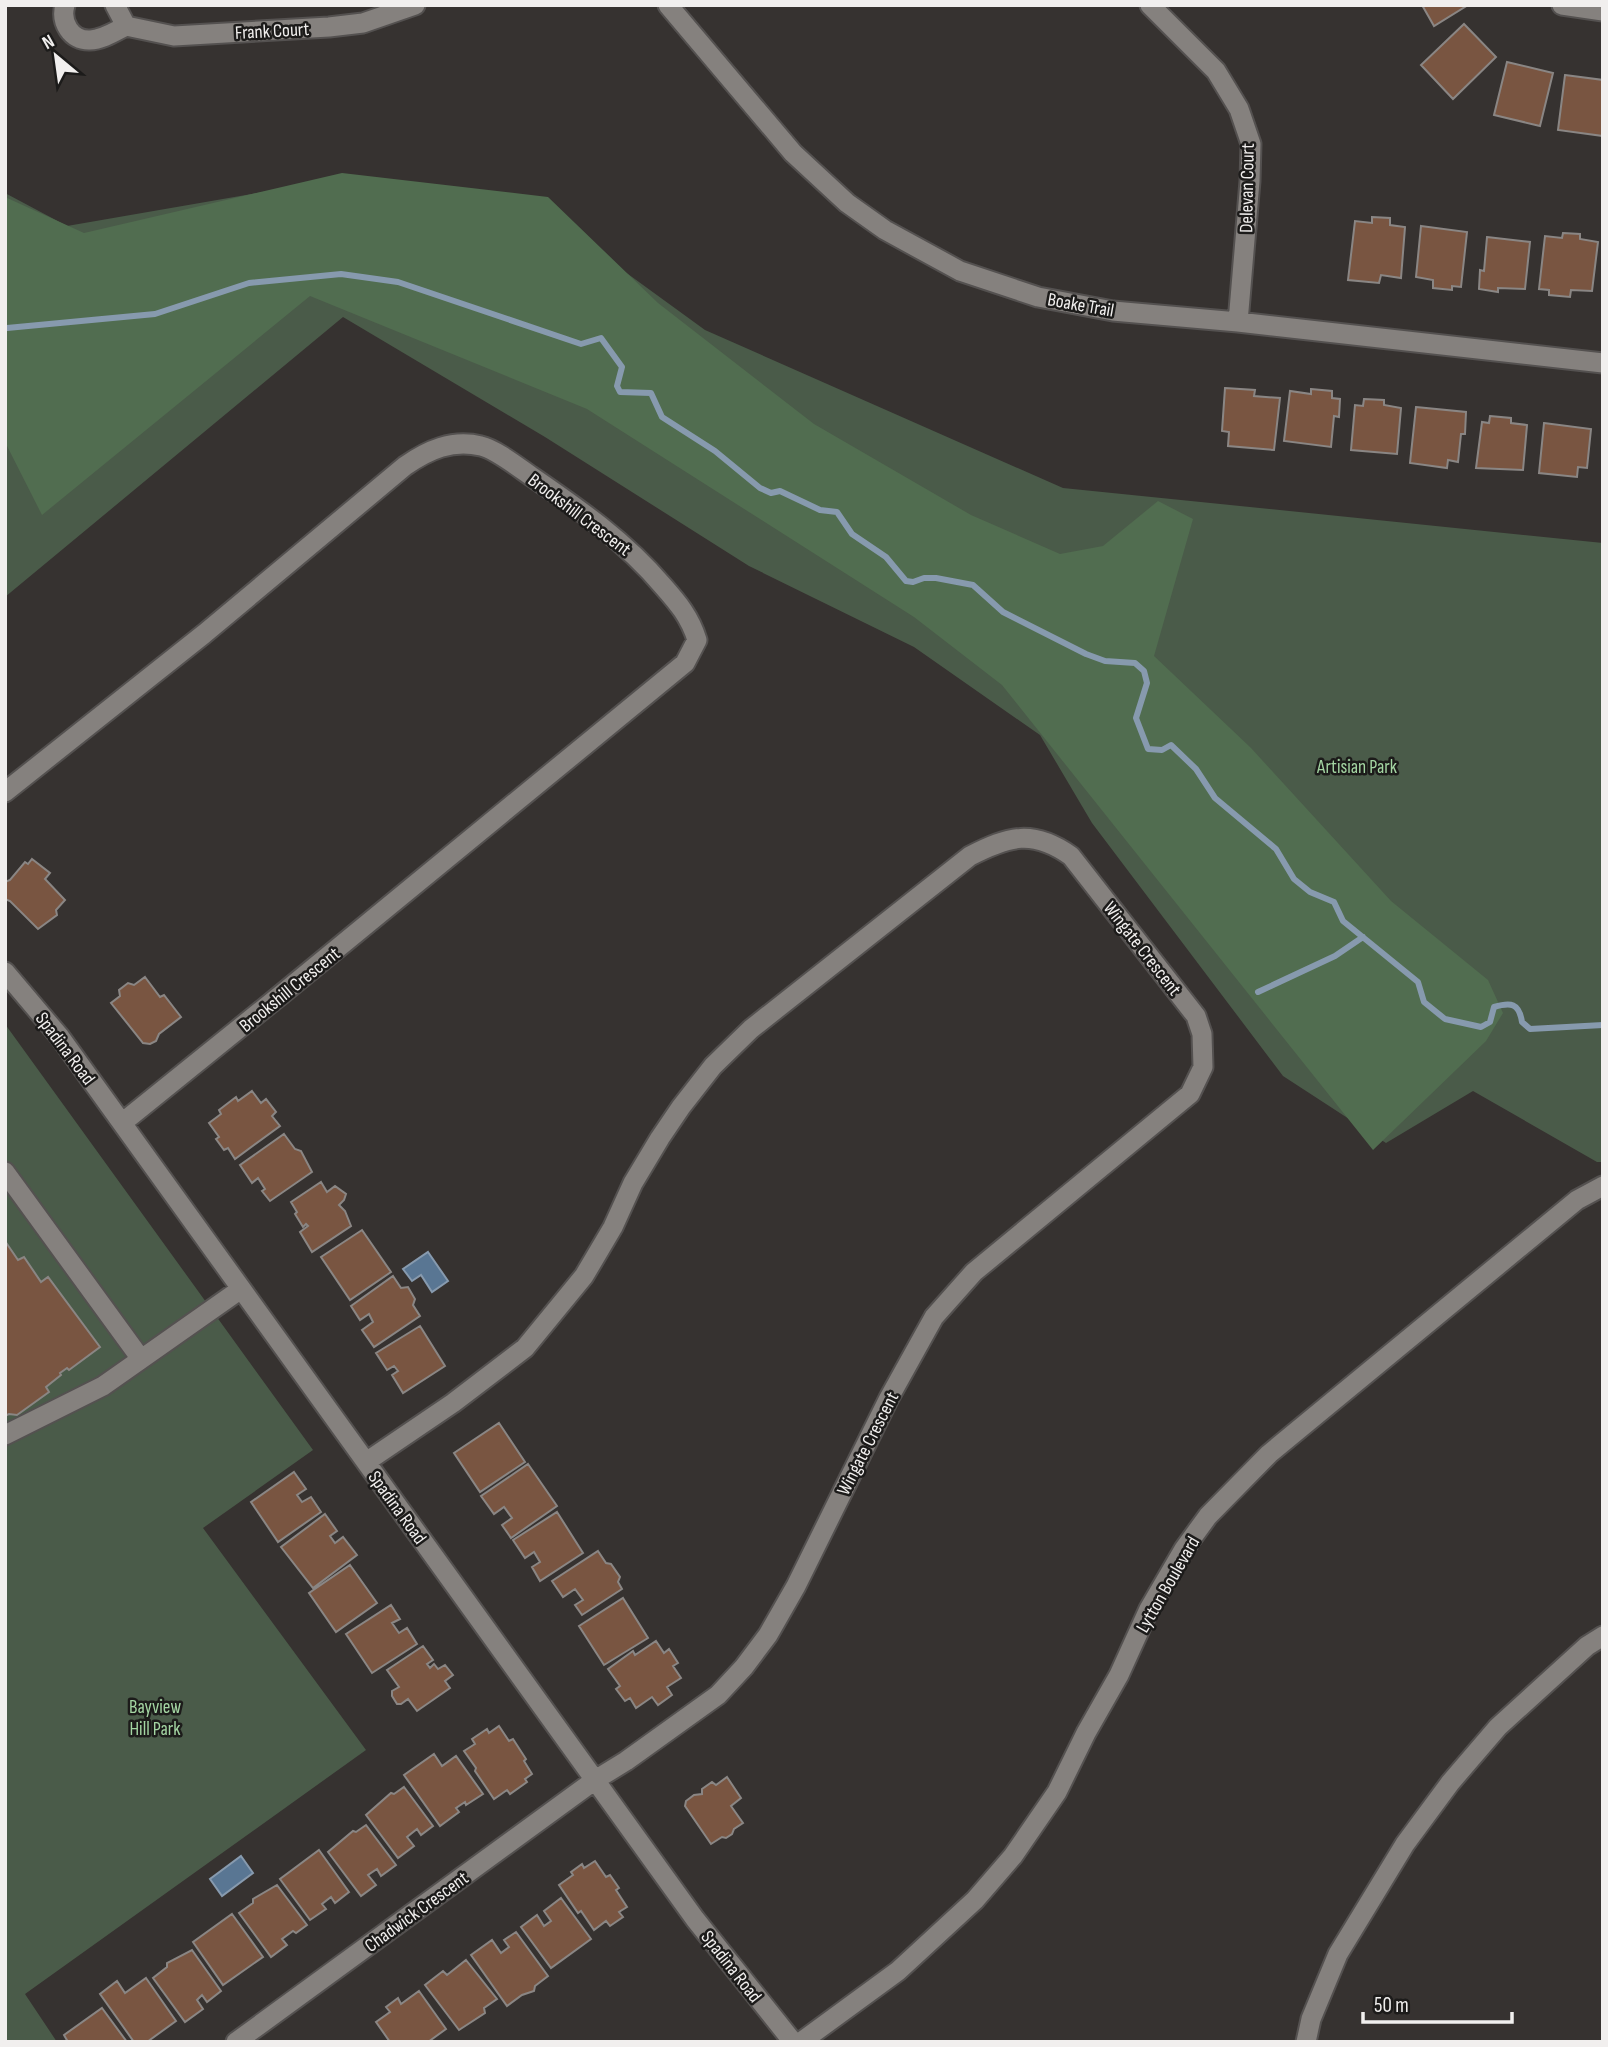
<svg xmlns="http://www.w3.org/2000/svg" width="1608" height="2047" font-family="'Sofia Sans Condensed',sans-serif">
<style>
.green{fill:#4a5b49}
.forest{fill:#516d50}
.water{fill:#597693;stroke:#879aae;stroke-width:2}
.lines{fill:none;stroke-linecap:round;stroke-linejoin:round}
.stream{stroke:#879aae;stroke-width:6}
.building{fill:#795541;stroke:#8a8684;stroke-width:2}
.minor-casing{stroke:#545150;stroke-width:23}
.minor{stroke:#85817e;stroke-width:19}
.labels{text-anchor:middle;stroke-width:5;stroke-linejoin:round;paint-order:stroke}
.street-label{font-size:19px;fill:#f1efee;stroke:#1c1b1a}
.park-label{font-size:19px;fill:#a4d6a3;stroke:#1c1b1a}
</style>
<rect width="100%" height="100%" fill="#363230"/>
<path class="green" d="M343 178 544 213 705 330 1063 488 1603 543V1162H1597L1473 1091 1386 1143 1283 1076 1092 823 1040 735 914 647 749 566 545 437 343 317 5 597V193L67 226Z
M5 1024 313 1450 203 1528 366 1750 25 1994 57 2042H5Z"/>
<path class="forest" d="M342 173 548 197 658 303 814 424 971 515 1060 554 1103 546 1158 501 1193 519 1154 656 1251 748 1391 901 1488 980 1503 1013 1486 1041 1373 1150 1002 685 914 617 587 409 310 296 42 515 5 442V197L84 233Z"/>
<path class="water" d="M428 1252 448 1281 432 1292 421 1275 412 1281 403 1269Z
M241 1856 253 1873 222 1896 210 1879Z"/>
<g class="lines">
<path class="stream" d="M7 328 155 314 249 283 341 274 398 282 581 344 601 338 622 367 617 386 620 392 651 393 662 417 715 451 760 488 771 493 780 491 820 510 837 512 852 534 886 557 906 581 913 582 924 578H936L973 585 1003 612 1086 654 1105 661 1135 663 1144 671 1147 683 1136 718 1148 749 1162 750 1171 745 1196 769 1215 798 1276 849 1294 879 1310 892 1334 902 1343 921 1418 982 1424 1002 1445 1019 1481 1027 1490 1022 1494 1007C1511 1002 1519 1003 1522 1022L1530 1029 1603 1025
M1258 992 1335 956 1363 937"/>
</g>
<path class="building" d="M1422 5H1468L1434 26Z
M1464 24 1496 57 1453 99 1421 65Z
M1507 62 1553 73 1540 126 1494 115Z
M1565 75 1603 80V136L1558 130Z
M1372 217 1390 218V225L1405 227 1401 278 1381 275 1379 283 1348 280 1355 221 1372 223Z
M1421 226 1467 232 1461 287 1452 286V290L1433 288V280L1416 277Z
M1563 233 1580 234V239L1598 242 1592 291 1571 290 1570 297 1549 295V290L1539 289 1545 236 1562 238Z
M1487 237 1530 242 1525 289 1498 288V292L1479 289 1480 270 1484 271Z
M1225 388 1255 390 1254 396 1280 398 1274 450 1228 446 1229 432 1222 431Z
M1311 389 1332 391V398L1340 399 1339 417 1334 416 1331 447 1284 441 1290 391 1311 394Z
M1364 399 1384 400V405L1401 408 1397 454 1351 450 1355 405 1363 406Z
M1416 407 1466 412 1465 434H1461L1458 462 1448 460 1447 468 1410 463Z
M1490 416 1511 418V423L1527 425 1523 470 1476 468 1482 422 1489 423Z
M1544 423 1591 429 1587 468 1578 467 1577 477 1539 473Z
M32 859 50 873 45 879 65 900 56 910 57 915 38 929 10 901 5 899V882L10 880 25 862 28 864Z
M145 977 160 997 164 995 181 1017 159 1034 156 1041 150 1044 143 1043 111 1003 120 996 119 990 128 983 134 985Z
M252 1091 261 1103 266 1099 276 1112 272 1116 280 1126 235 1159 228 1148 224 1150 216 1139 219 1137 209 1123 221 1114 219 1110 236 1097 238 1101Z
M284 1134 295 1149 301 1151 312 1172 270 1201 262 1191 265 1189 258 1178 252 1183 240 1165Z
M321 1182 327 1192 335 1186 346 1194 344 1200 339 1205 345 1211 351 1226 312 1252 300 1232 308 1226 306 1224 303 1227 295 1214 297 1212 291 1202Z
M362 1230 391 1272 350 1300 321 1257Z
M5 1241 18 1260 24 1257 41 1282 48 1277 100 1347 69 1370 67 1368 60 1373 61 1375 46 1387 49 1392 17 1415 9 1414 5 1416Z
M393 1276 401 1288 408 1287 415 1299 413 1305 420 1316 374 1347 362 1330 373 1322 369 1314 360 1320 351 1306Z
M420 1326 445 1366 403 1393 392 1375 398 1371 394 1366 387 1370 376 1353Z
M499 1423 525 1462 480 1492 454 1453Z
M528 1464 557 1506 511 1538 502 1525 512 1518 504 1507 494 1514 481 1496Z
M294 1472 306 1489 297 1495 302 1502 311 1497 321 1512 278 1542 251 1502Z
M557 1512 583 1553 540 1581 532 1567 540 1562 534 1552 525 1558 513 1540Z
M325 1514 337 1531 330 1536 335 1543 343 1537 357 1555 313 1588 281 1547Z
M598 1551 606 1563 611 1564 620 1577 618 1582 622 1589 582 1615 575 1605 583 1600 575 1589 563 1597 552 1581Z
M350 1565 377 1603 336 1632 309 1593Z
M623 1598 648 1638 604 1665 579 1626Z
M391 1605 400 1619 392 1623 399 1633 407 1628 417 1644 372 1673 346 1634Z
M656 1641 664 1653 669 1649 678 1663 673 1666 681 1678 667 1687 672 1695 658 1705 652 1697 636 1708 630 1698 625 1701 616 1689 620 1686 608 1669 633 1651 635 1655Z
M423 1646 433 1660 427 1664 430 1668 434 1664 438 1669 445 1665 453 1675 445 1681 450 1688 417 1711 408 1699 401 1704H397L392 1696V1691L399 1687 387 1670Z
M499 1726 509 1741 513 1739 526 1759 524 1761 532 1774 525 1779 527 1782 510 1794 507 1790 494 1799 475 1771 476 1768 464 1751 475 1744 472 1739 487 1729 489 1733Z
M434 1754 442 1766 456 1756 483 1794 466 1805 465 1802 456 1808 459 1812 440 1826 404 1775Z
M727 1777 741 1798 731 1806 743 1823 734 1829 732 1834 726 1838 722 1837 711 1844 685 1806 686 1801 694 1795 702 1794V1789L712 1782 716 1785Z
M404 1787 433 1826 421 1835 417 1829 407 1837 414 1846 398 1858 366 1815 391 1793 394 1794Z
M366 1825 396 1865 381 1876 377 1869 368 1875 376 1885 361 1896 328 1852 353 1831 356 1832Z
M319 1850 349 1892 335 1903 331 1897 322 1904 326 1909 310 1920 280 1879Z
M595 1861 606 1877 610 1875 619 1888 616 1890 627 1907 619 1912 623 1917 610 1926 606 1921 594 1930 581 1911 578 1913 559 1885 573 1875 571 1872 582 1864 584 1868Z
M277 1885 307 1925 296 1933 293 1931 282 1939 287 1945 271 1957 239 1913 253 1903V1899Z
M561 1898 591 1939 551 1968 521 1927 537 1915 544 1926 551 1921 544 1911Z
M232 1914 263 1957 223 1985 193 1942Z
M516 1932 548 1976 535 1986 534 1991 522 1995 507 2006 471 1955 492 1940 501 1953 509 1947 504 1940Z
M192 1950 221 1991 207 2002 202 1995 197 2000 203 2009 185 2022 153 1978 167 1967V1963Z
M466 1960 497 1999 484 2008 485 2013 459 2030 425 1985 443 1971 447 1975Z
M146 1978 176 2021 147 2042H134L100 1994 117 1981 125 1993Z
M419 1991 446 2029 428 2042H390L376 2022 390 2012 386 2007 398 1998 401 2004Z
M102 2008 127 2042H68L64 2035Z"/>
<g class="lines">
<defs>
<path id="minor" d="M65 5C60 22 71 41 90 40 102 40 116 31 126 26L115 5
M668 5 793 153 847 203 885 230 960 271 1038 297 1113 311 1238 322 1603 363
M1150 5 1216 71 1239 109 1251 144 1250 181 1238 322
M1562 5 1603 11
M126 26 174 36 329 27 363 23 415 5
M5 792 204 634 405 466C428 450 452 439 481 446 495 449 518 467 531 476 579 509 625 541 663 586 678 603 690 617 697 640L685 663 283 993 122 1123
M5 972 60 1037 695 1919 793 2042
M5 1172 141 1359
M5 1435 103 1386 241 1289
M236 2042 595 1780 626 1761 718 1695 744 1667 768 1635 796 1586 889 1398 934 1317 974 1272 1190 1094 1203 1067 1202 1034 1196 1016 1071 856C1033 829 1009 836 970 856L751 1029 713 1066 681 1107 660 1138 633 1183 613 1227 584 1276 525 1348 453 1403 366 1462
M801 2042 898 1971 975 1900 1013 1856 1057 1792 1086 1733 1119 1675 1149 1609 1184 1549 1208 1516 1269 1454 1577 1200 1603 1186
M1306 2042 1311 2019 1338 1954 1405 1844 1450 1783 1498 1727 1587 1646 1603 1636"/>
</defs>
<use href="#minor" class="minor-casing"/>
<use href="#minor" class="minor"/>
</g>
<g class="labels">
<g class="street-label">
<text transform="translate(272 30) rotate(-3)" y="7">Frank Court</text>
<text transform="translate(1246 188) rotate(-89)" y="7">Delevan Court</text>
<text transform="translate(1081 304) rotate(10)" y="7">Boake Trail</text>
<text transform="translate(580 514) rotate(37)" y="7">Brookshill Crescent</text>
<text transform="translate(1143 948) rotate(52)" y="7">Wingate Crescent</text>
<text transform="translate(289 989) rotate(-39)" y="7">Brookshill Crescent</text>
<text transform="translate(66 1048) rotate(53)" y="7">Spadina Road</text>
<text transform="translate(867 1443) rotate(-63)" y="7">Wingate Crescent</text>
<text transform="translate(398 1507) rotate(54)" y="7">Spadina Road</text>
<text transform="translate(1167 1584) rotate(-60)" y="7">Lytton Boulevard</text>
<text transform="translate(416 1911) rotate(-36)" y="7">Chadwick Crescent</text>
<text transform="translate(732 1966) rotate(52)" y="7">Spadina Road</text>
</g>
<g class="park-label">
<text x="1357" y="773">Artisian Park</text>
<text x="155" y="1713">Bayview<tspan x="155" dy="22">Hill Park</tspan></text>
</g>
</g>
<rect width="1608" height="2047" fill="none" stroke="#f1efee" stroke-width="14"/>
<g transform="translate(56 56) rotate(331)" stroke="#1c1b1a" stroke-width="5" paint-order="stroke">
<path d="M0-5L12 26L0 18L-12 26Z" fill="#f1efee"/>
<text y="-10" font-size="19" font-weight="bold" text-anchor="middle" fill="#f1efee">N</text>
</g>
<path d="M1363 2012v10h149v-10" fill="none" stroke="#f1efee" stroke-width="3.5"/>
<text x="1374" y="2012" font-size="21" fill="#f1efee" stroke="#1c1b1a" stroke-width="5" paint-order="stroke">50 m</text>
</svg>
